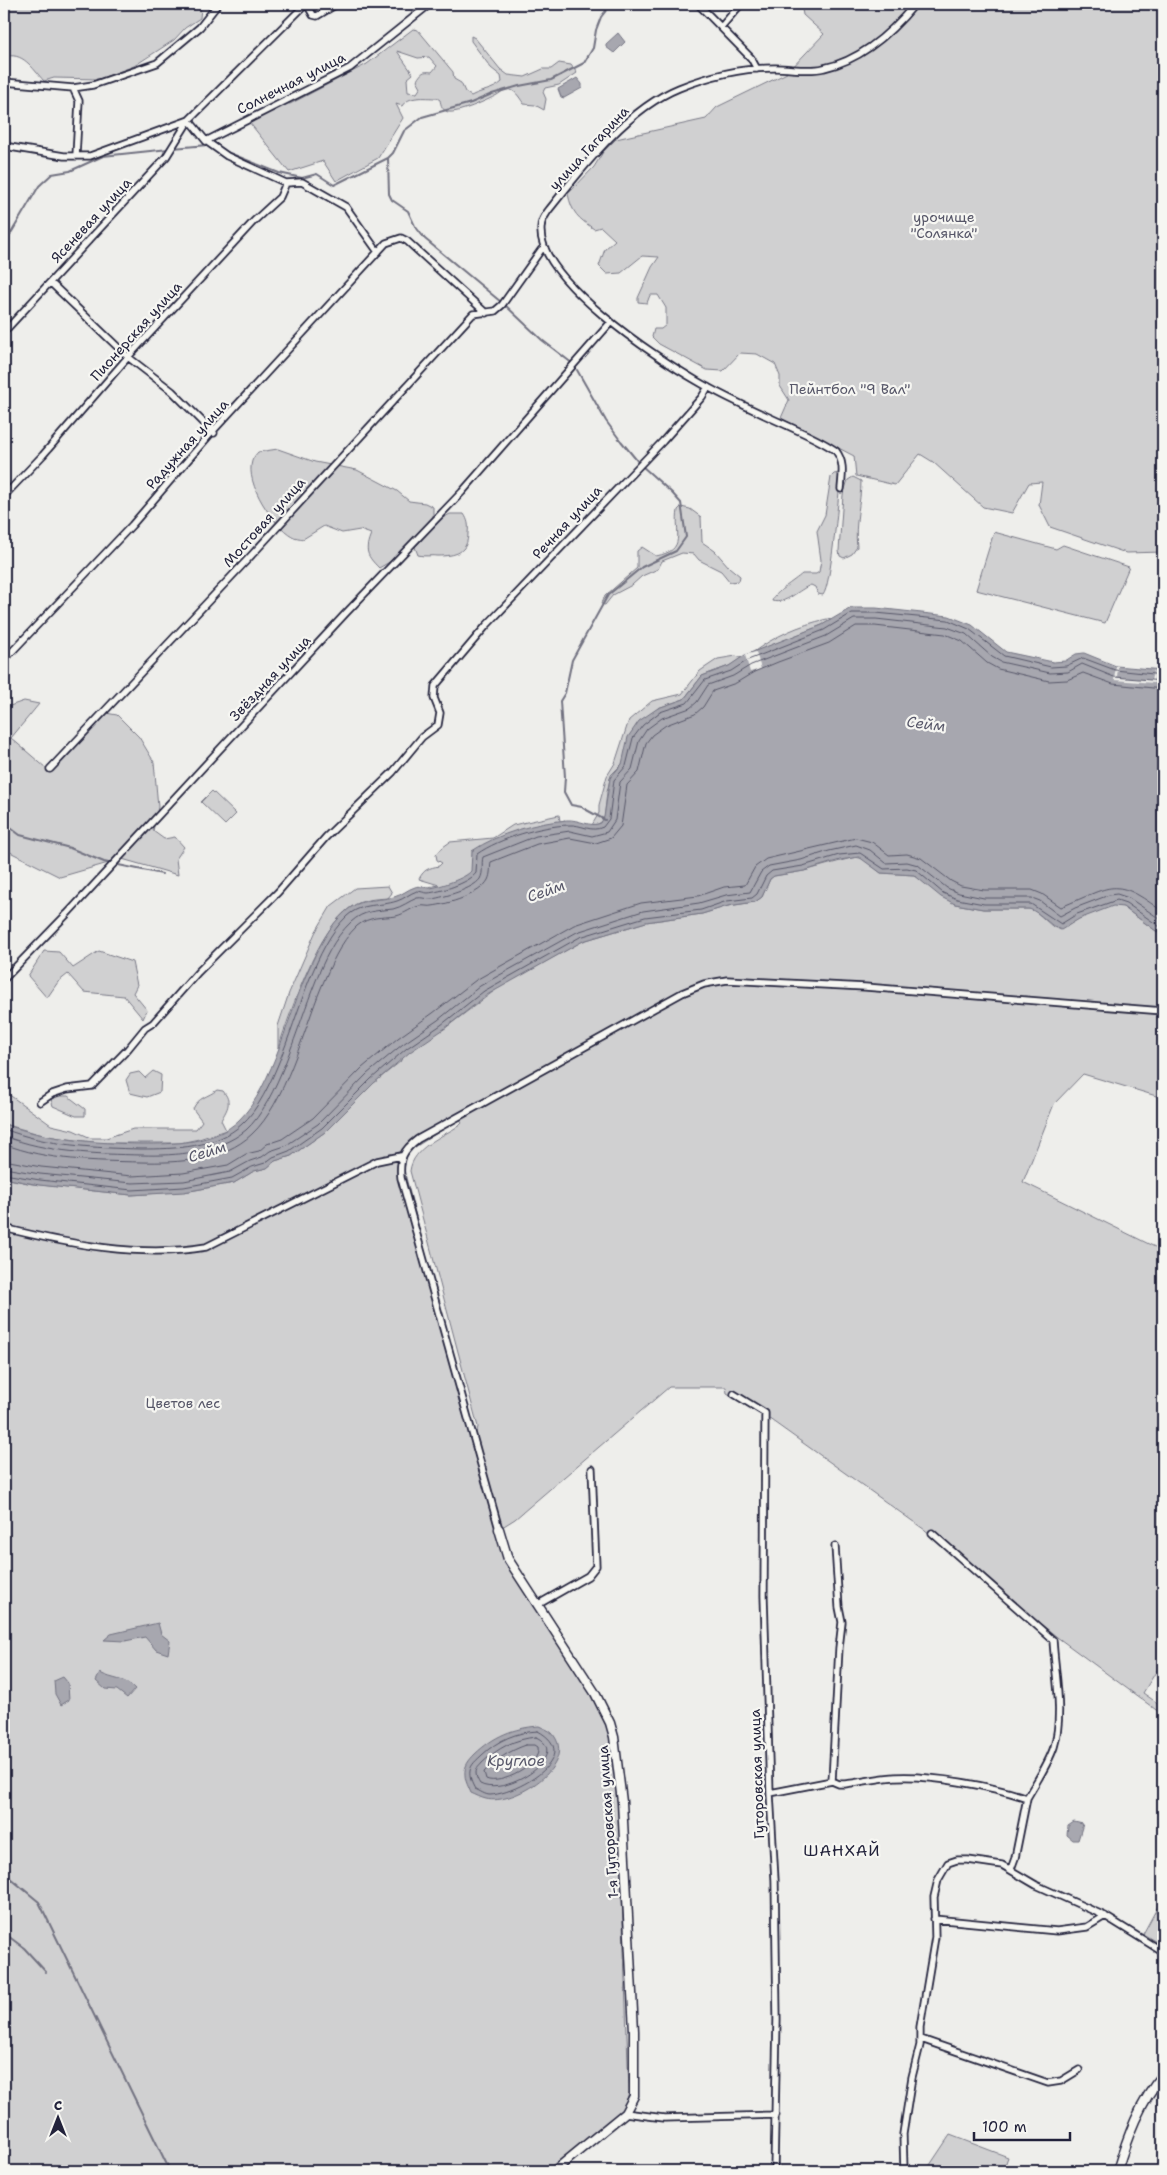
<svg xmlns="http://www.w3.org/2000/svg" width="1167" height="2175" font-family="'Shantell Sans',sans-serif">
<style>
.green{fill:#d0d0d1;stroke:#797986;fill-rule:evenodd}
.water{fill:#a7a7af;stroke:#727281}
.pier{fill:#eeeeeb}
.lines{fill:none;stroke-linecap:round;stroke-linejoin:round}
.shore{stroke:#575769;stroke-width:1}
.stream{stroke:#727281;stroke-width:2}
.street-casing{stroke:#22223b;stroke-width:9}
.secondary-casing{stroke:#22223b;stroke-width:11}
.street{stroke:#f6f6f2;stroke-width:5.5}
.secondary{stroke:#f6f6f2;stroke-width:8}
.labels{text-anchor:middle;stroke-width:4.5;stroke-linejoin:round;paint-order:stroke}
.street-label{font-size:14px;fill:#22223b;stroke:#f6f6f2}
.park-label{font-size:14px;fill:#565668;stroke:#f6f6f2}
.water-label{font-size:15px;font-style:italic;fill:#575769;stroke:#f6f6f2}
.quarter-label{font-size:16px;letter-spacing:1px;fill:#22223b;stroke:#f6f6f2}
</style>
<rect width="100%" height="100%" fill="#eeeeeb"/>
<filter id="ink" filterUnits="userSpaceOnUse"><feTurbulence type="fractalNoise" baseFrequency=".02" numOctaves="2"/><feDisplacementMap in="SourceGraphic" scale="10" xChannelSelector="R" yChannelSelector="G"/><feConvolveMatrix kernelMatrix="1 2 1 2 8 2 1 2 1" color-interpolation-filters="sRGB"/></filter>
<g filter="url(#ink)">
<path class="green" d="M4 4H207L201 7 200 18 185 28 174 40 134 66 99 79 54 78 44 81C32 68 23 51 4 57Z
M801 4H1163V552L1126 553 1050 527 1039 505 1042 482 1029 483 1012 513 983 507 933 462 920 454 895 485 856 476 854 456 781 418 789 400 780 386V376L775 364 757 354 740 353 723 371 707 370 659 344 652 337 654 329H661L666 325V308L658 295H650L647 303 638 302V298L652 267 659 257 642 256 621 273 607 274 599 266 605 249 615 240 601 227 594 229C578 218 572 213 568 194L594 167 603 152 616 139 706 119 717 107 787 73 824 34 803 15Z
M413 29 418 30 453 72 454 79 461 83 465 92 471 96C482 90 492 91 502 82L501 76 491 68 471 41V36L475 38 500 69 508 75 525 77 543 69H551L559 63 571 65 577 73 559 85 545 88 543 92 546 99 544 110 535 105 524 104C521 100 516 91 511 90 504 88 501 93 497 95 488 100 457 114 448 112 442 110 441 105 440 100L437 98C425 98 409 95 402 106L396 104 403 118 378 158 336 181 323 161 289 172 249 122 286 103 290 104 367 64ZM397 51 418 58 429 57 437 66 432 72C423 71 422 72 417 80L421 87 417 93 408 92 407 79 413 74Z
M278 449 315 462 357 470 397 491 409 501 425 503 433 507V517L393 560 379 568C367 556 364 551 371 534L360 530 342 533 324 526 303 539C300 538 295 538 292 536 273 525 245 484 252 461 253 458 256 454 258 452Z
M839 473 840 482C838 500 831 586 823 595L818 594 815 587 811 585C799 589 786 605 772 601 774 593 794 581 802 574H816L819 572 821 560 817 531 825 515 831 477 834 474Z
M853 477 861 481C861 504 854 523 857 547L852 554 844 558 840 556 839 551 843 495 848 480Z
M681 507 690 509 701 517 702 542 715 551 729 567 740 576 739 581 730 582 721 571 699 560 694 554 682 553 662 561 658 569 642 576 632 585 613 595 605 605 601 604 605 596 637 568V551L642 547 656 556C688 550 674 533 678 510Z
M450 514H464C468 520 469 525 468 533 468 553 455 556 438 556 431 555 425 557 418 555L415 547 439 520Z
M994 532 1056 549 1063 545 1129 567 1105 623 976 590Z
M827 619 832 620 822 625 752 653C775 636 799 625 827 619Z
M736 656 742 658 729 666 702 676 684 699 658 708 622 764 611 775 607 792 604 820 598 824 592 825 599 813V805L607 776 615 763 629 720 652 701 682 694 700 671 718 659Z
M24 701 39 704 11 738 46 768 100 712 117 715 139 737 154 762 158 807 153 831 164 839 175 837 184 847 176 859 178 875 122 859 60 877 4 849V708Z
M212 791 236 814 225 825 201 802Z
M559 815 560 821 565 820 391 937 402 894C420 884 422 889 439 885L419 879C424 869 429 868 439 866L442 863 437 860 436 855 443 847 450 842 493 838 513 825Z
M855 857 864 859 881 873 914 875 955 904 983 909H1029L1034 910 1053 927H1067C1072 920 1106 906 1115 905 1117 905 1121 906 1123 907L1163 936V1098L1083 1074 1054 1104 1023 1182 1163 1251V1664L1157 1670 1143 1693 1163 1707V1715L1057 1637 925 1530 761 1413 727 1393 726 1387H669L515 1519 499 1529 508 1559 598 1691 604 1708 614 1749 620 1839 629 2092 624 2109 547 2171H4V1178L32 1184 131 1195 190 1191 234 1183 254 1171 267 1168 275 1161 291 1156 325 1132 374 1083 401 1061 394 1044 444 1029 498 988 583 941 646 922 702 914 728 906 755 902 762 897 770 879 774 876 804 871ZM459 1119 462 1123 460 1125C442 1137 413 1147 410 1171L478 1427 477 1431 474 1432 471 1429 404 1170 407 1155 412 1149Z
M388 886 392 893 388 898C375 899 363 899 351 907 317 930 292 1009 278 1048V1026L289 993 315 933 331 906 355 888Z
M44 951 59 952 73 968 99 951 132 962 137 985 133 993 147 1010 143 1019 124 996 84 992 68 974 58 982 47 998 28 976Z
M153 1071 161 1075 160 1092 147 1097 130 1093 126 1080 130 1074 139 1072 145 1078Z
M217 1090 223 1091C232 1102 228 1108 221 1120L226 1130 199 1139 180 1143H99L46 1136 4 1124V1091L51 1125 73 1130 91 1138H106L133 1129H196L202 1121 193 1109C198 1097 208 1097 217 1090Z
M60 1096H68L85 1109V1116H76L53 1106 51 1099Z
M1163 1897V1946L1143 1934Z
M950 2135 1008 2157 1003 2171H926Z"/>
<path class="water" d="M618 33 625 42 614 53 606 47V44Z
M577 78 582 84V88L564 98 561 97 558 89Z
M851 608H876L949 616 972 625 1006 652 1053 662 1065 661 1076 654 1084 653 1116 666 1163 670V936L1123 907 1113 906 1079 919 1061 930C1049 926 1042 913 1029 909H983L955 904 941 897 914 875 881 873 859 857 840 860 804 871 774 876 770 879 762 897 755 902 728 906 702 914 646 922 583 941 487 995 444 1029 410 1052 374 1083 325 1132 291 1156 275 1161 267 1168 254 1171 234 1183 184 1192 131 1195 39 1185 4 1178V1124C49 1140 94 1143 142 1144 173 1144 215 1144 239 1120 273 1088 290 1006 312 962 320 945 330 925 345 912 360 898 376 901 394 897 402 895 408 889 415 887 420 885 425 888 430 888 439 887 466 878 471 871L472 851C499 833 535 823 567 820 579 819 590 828 601 823L604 817 610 778 622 764 628 737 639 721 658 708 684 699 702 676 729 666 745 655 822 625Z
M158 1623 161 1634 170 1641 168 1654 156 1650 145 1637 125 1641 104 1640 111 1634Z
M100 1673C113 1680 125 1678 135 1689L127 1698 117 1690 105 1689 96 1681Z
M63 1677 68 1683 69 1700 61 1705 55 1694 54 1681Z
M539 1726C543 1728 549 1730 552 1733 580 1765 513 1806 486 1799 481 1798 476 1795 471 1793 469 1788 465 1781 465 1775 464 1766 469 1760 475 1754 494 1736 513 1728 539 1726Z
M1074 1822 1083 1824 1078 1840H1073L1067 1835 1068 1826Z"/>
<path class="pier" d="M756 652 761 669 750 672 745 655Z
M1116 666H1118L1117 677 1151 680 1154 670V683L1114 680Z"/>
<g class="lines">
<path class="shore" d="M4 1129C48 1146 95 1148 141 1149 174 1149 217 1148 242 1124 273 1097 294 1017 310 978 319 957 330 932 347 916 363 902 379 907 397 901 404 899 410 893 417 891 420 891 425 893 428 893 440 892 469 883 476 873L477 854C500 838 541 826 569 825 581 824 591 833 603 827L609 819 614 780 626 766 633 738 643 725 660 712 687 703 705 680 731 671 748 660 824 630 852 613H876L948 620 969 629 1004 656 1051 667 1066 666 1083 658 1115 670 1163 675
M4 1136C48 1153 95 1154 142 1155 176 1156 218 1153 246 1130 277 1103 299 1022 315 983 323 962 334 938 351 922 364 910 377 911 393 909 402 907 409 901 417 898 421 897 427 899 432 899 444 897 473 889 480 879 484 872 481 864 483 857L536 836 570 831 592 836 607 832 615 820 620 782 632 769 639 741 647 729 662 718 690 708 697 702 708 685 733 676 751 665 826 636 854 619H876L947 627 966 634 992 657 1001 662 1050 673 1068 672 1082 664 1114 677 1163 681
M4 1144C48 1161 95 1161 141 1162 178 1163 224 1161 252 1134 285 1104 304 1029 321 988 330 967 340 942 357 926 369 916 382 918 396 916 405 914 412 907 420 906 424 905 428 907 432 906 448 904 480 895 488 880 491 874 490 867 491 862L537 844 570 838 596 843 611 838 621 826 627 785 639 772 646 743 652 735 666 725 695 714 703 707 713 691 736 683 754 672 778 662 829 643 856 626H875L945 634 962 641 987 663 998 669 1049 681 1067 680 1083 673 1113 684 1163 689
M4 1160 41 1167 132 1176 183 1173 228 1165 246 1154 259 1151 267 1144 282 1139 313 1118 362 1068 398 1038 433 1013 476 980 574 925 641 903 698 896 724 887 745 885 755 867 766 859 856 838 872 842 889 855 907 854 921 858 951 881 961 886 984 890H1032L1042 894 1061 907C1113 886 1114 875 1163 912
M4 1168 40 1174 132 1183 184 1181 230 1172 250 1161 262 1157 270 1151 285 1146 318 1124 367 1074 403 1044 438 1020 480 986 577 932 643 911 699 903 726 895 750 892 761 872 769 866 801 860 829 851 856 845 870 850 886 863 907 862 918 865 947 888 959 893 984 898H1032L1040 901 1060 916 1075 908 1109 895 1117 894 1129 898 1163 921
M4 1174 40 1180 132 1190 184 1187 232 1178 252 1167 265 1163 273 1157 289 1151 322 1128 371 1079 407 1048 441 1025 484 991 580 937 645 917 701 910 727 901 752 898 757 894 766 876 772 871 803 866 839 855 860 853 884 869 907 868 916 870 943 893 957 899 984 904H1031L1061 924 1077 914 1117 900 1126 903 1163 929
M538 1731C585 1756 517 1794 490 1795 485 1795 480 1791 475 1789 472 1784 469 1777 470 1771 471 1764 477 1760 482 1755 498 1740 516 1732 538 1731Z
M536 1737C573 1754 507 1798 480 1784 478 1781 476 1777 476 1773 476 1768 480 1766 482 1763 498 1748 514 1739 536 1737Z
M526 1745H535L538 1747C542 1765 500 1786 486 1779L484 1772C497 1759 509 1751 526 1745Z"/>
<path class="stream" d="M173 148 208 145
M222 150 279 173 302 178 317 174 334 185 388 158 393 153 404 131 422 117 471 103 492 94 519 86 551 80 584 63 593 48 596 30 601 17 608 8 616 4
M388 158 389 194 392 200 408 211 415 226 425 239 501 302
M4 245 39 186 52 174 70 171 103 156 169 149
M505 305 542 340 573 364
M577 370 606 421 620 440
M621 441 639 463
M582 807 571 805 564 792 565 777 560 701 565 693 572 660 608 595 642 567 676 551 686 537 681 503 672 493 642 466
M583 808 605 820
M4 823 20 835 70 848 104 862 162 874
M4 1873 39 1902 170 2171
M4 1933 24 1948 46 1972"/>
<defs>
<path id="street" d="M307 4 313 15 317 16 337 4
M698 4 751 58 757 69
M721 27 741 4
M4 82 73 88 93 85 157 63 200 27 218 4
M206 141 350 68 430 4
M4 146 64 156H76L79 101 73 88
M76 156H90L189 120 206 141 227 156 286 183 302 182 346 207 378 252
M51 283 128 357 172 391 214 433
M4 332 166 157 189 120 306 4
M841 489C842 475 845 463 836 451 825 443 812 437 799 431 765 415 729 400 697 381 657 358 537 279 541 228 541 221 544 217 548 211 583 167 627 109 679 88 709 76 743 68 775 68 792 68 809 72 824 68 862 60 892 32 915 4
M4 496 43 455 128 357 254 221 280 197 286 183
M4 660 132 525 212 432 386 243 401 238 407 241 486 313
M50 769 248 559 473 314 495 311 502 305 541 250 545 248
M4 979 67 914 346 613 462 492 611 322
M40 1102 52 1094 67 1089 92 1086 127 1050 145 1028 153 1023 198 972 278 892 326 837 393 772 422 737 438 725 440 713 434 698 435 686 486 626 663 441 702 397 708 387
M4 1228C68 1244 140 1258 206 1247L377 1161 401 1156
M734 1394 765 1413 764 1596 770 1793 775 1880 777 2019 774 2171
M499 1529 401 1178C399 1159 403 1150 418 1139L682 993 704 984 727 980 865 987 1163 1011
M932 1533 1053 1640C1055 1674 1064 1714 1054 1747 1048 1765 1036 1782 1027 1798
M537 1605 588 1576 596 1566 592 1469
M832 1781 839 1648 842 1622 839 1607 835 1546
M770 1793 832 1781 839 1784H845C862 1782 878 1778 895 1777 931 1775 992 1786 1027 1798L1015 1858 1011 1869
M934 1919 1057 1931 1087 1927 1105 1916
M921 2039 1048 2083 1061 2081 1079 2070
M625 2113 664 2118 776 2115
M904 2171 903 2134 912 2077 920 2045V2027L935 1937 934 1897 938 1880 948 1863 957 1860H968L1002 1865 1036 1885 1105 1916 1163 1952"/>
<path id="secondary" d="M499 1529 508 1559 595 1693 610 1723 614 1737 622 1802 634 2031V2096L625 2113 554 2171
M1117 2171C1127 2138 1140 2101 1163 2075"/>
</defs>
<use href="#street" class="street-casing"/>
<use href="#secondary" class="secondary-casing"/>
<use href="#street" class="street"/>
<use href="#secondary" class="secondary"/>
</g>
</g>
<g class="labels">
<g class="street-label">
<text transform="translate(291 83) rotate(-27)" y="5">Солнечная улица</text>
<text transform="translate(589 148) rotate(-47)" y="5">улица Гагарина</text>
<text transform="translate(91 220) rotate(-47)" y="5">Ясеневая улица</text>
<text transform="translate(136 331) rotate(-48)" y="5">Пионерская улица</text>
<text transform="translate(187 444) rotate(-48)" y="5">Радужная улица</text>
<text transform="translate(264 522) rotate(-48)" y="5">Мостовая улица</text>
<text transform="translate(567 522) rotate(-47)" y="5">Речная улица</text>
<text transform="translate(270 678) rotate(-47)" y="5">Звёздная улица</text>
<text transform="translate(757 1774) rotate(-92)" y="5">Гуторовская улица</text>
<text transform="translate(608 1822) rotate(-94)" y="5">1-я Гуторовская улица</text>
</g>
<g class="park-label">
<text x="944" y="222">урочище<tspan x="944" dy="16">"Солянка"</tspan></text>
<text x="850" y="394">Пейнтбол "9 Вал"</text>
<text x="183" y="1408">Цветов лес</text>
</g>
<g class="water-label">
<text transform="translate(926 724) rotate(7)" y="5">Сейм</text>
<text transform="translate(546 891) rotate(-19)" y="5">Сейм</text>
<text transform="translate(207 1152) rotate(-17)" y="5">Сейм</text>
<text x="516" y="1766">Круглое</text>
</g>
<g class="quarter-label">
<text x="842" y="1856">ШАНХАЙ</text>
</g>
</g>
<rect width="1167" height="2175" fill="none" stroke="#f6f6f2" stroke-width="20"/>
<rect x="10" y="10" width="1147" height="2155" fill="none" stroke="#22223b" stroke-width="2" filter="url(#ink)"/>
<g transform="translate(58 2118)" stroke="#f6f6f2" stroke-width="4" paint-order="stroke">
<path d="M0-4L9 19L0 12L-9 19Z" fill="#22223b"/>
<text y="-8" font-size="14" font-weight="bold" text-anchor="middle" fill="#22223b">С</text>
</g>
<path d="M974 2132v8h96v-8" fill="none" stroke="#22223b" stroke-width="2.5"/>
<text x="982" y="2132" font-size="15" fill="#22223b" stroke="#f6f6f2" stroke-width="4" paint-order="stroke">100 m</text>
</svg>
